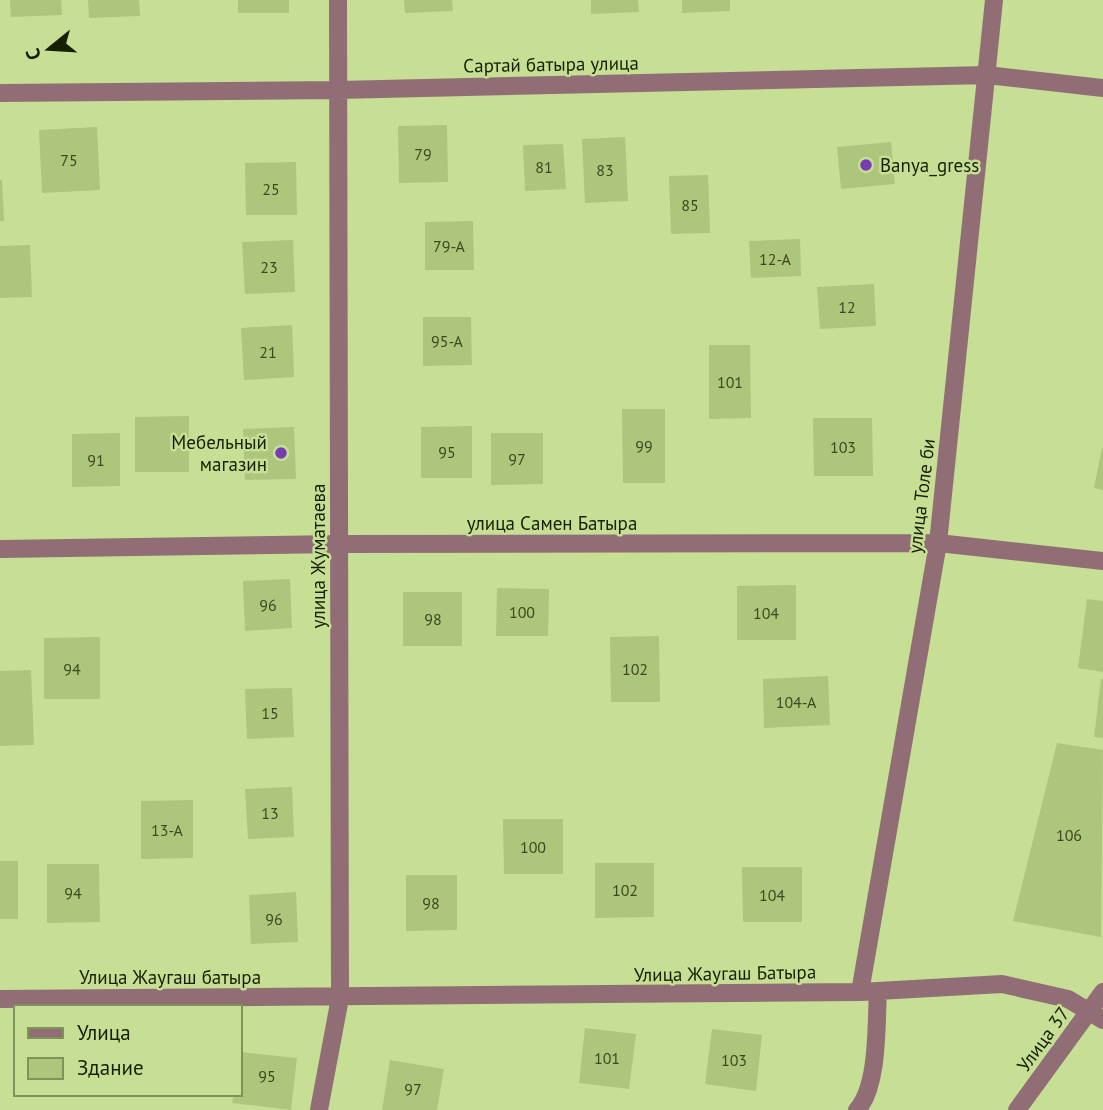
<svg xmlns="http://www.w3.org/2000/svg" width="1103" height="1110" font-family="'PT Sans',sans-serif">
<style>
.building{fill:#aec57c}
.lines{fill:none;stroke-linecap:round;stroke-linejoin:round}
.minor{stroke:#916e76;stroke-width:18}
.poi-dot{fill:#773cb2;stroke:#c6df95;stroke-width:2.5}
.labels{text-anchor:middle;stroke-width:5;stroke-linejoin:round;paint-order:stroke}
.number-label{font-size:16px;fill:#3d4820}
.street-label{font-size:19px;fill:#171f02;stroke:#c6df95}
.poi-label{font-size:19px;fill:#171f02;stroke:#c6df95;text-anchor:start}
</style>
<rect width="100%" height="100%" fill="#c6df95"/>
<path class="building" d="M10 0H61L62 15 11 17Z
M88 0H139L140 16 89 18Z
M238 0H289V13H238Z
M404 0H452L453 11 405 13Z
M591 0H638L639 12 591 14Z
M682 0H730V11L682 13Z
M447 125 448 182 399 183 398 126Z
M97 127 100 190 42 193 39 130Z
M625 137 628 201 585 203 582 139Z
M891 142 895 184 841 189 837 147Z
M563 144 566 189 525 191 523 145Z
M296 162 297 215H246L245 163Z
M708 175 710 233 671 234 669 176Z
M0 180H2L4 221H0Z
M473 221 474 270H425V222Z
M800 239 801 276 751 278 749 241Z
M293 240 295 292 245 294 242 242Z
M30 245 32 297 0 298V246Z
M874 284 876 326 820 329 817 287Z
M423 317H471L472 365 423 366Z
M292 325 294 377 244 380 241 328Z
M709 345H750L751 418 709 419Z
M622 409H665V483H623Z
M189 416V472H135V417Z
M813 418H872L873 476H814Z
M472 426V478H421V427Z
M294 427 296 479 245 480 243 429Z
M120 433V486L72 487V434Z
M491 433H543V484L491 485Z
M1102 448H1103V490L1094 488Z
M290 579 292 628 245 631 243 581Z
M796 585V640H737V586Z
M497 588 549 589 548 636H496Z
M403 592H462V646H403Z
M1087 599 1103 601V672L1078 668Z
M659 636 660 702H611L610 637Z
M100 637V699H44V638Z
M31 670 34 745 0 746V671Z
M828 676 830 725 764 728 763 679Z
M1101 679H1103V738L1094 737Z
M292 688 294 737 247 739 245 689Z
M1057 743 1103 750 1101 937 1013 921Z
M292 787 294 837 248 839 245 789Z
M193 800V858L141 859V801Z
M503 819H563V874H504Z
M0 861H18V919H0Z
M595 863H654V917L595 918Z
M47 864H99L100 922 47 923Z
M742 867H802V922H743Z
M406 875H457V930L406 931Z
M296 892 298 942 251 944 249 895Z
M585 1028 636 1034 629 1089 579 1083Z
M712 1029 762 1035 756 1091 705 1084Z
M240 1052 297 1058 291 1110 232 1103 234 1094H240Z
M390 1060 444 1069 437 1110H382Z"/>
<g class="lines">
<path class="minor" d="M0 93 338 90 987 75 1103 88
M0 549 339 544 938 543 1103 561
M860 992 938 543 994 0
M0 999 860 992 1002 984 1068 999 1103 1020
M319 1110 340 998 338 0
M857 1110C879 1086 876 1023 878 991
M1017 1110 1103 992"/>
</g>
<g class="poi-dot">
<circle cx="866" cy="165" r="7"/>
<circle cx="281" cy="453" r="7"/>
</g>
<g class="labels">
<g class="number-label">
<text x="423" y="160">79</text>
<text x="69" y="166">75</text>
<text x="544" y="173">81</text>
<text x="605" y="176">83</text>
<text x="271" y="195">25</text>
<text x="690" y="211">85</text>
<text x="449" y="252">79-А</text>
<text x="775" y="265">12-А</text>
<text x="269" y="273">23</text>
<text x="847" y="313">12</text>
<text x="447" y="347">95-А</text>
<text x="268" y="358">21</text>
<text x="730" y="388">101</text>
<text x="644" y="452">99</text>
<text x="843" y="453">103</text>
<text x="447" y="458">95</text>
<text x="517" y="465">97</text>
<text x="96" y="466">91</text>
<text x="268" y="611">96</text>
<text x="522" y="618">100</text>
<text x="766" y="619">104</text>
<text x="433" y="625">98</text>
<text x="72" y="675">94</text>
<text x="635" y="675">102</text>
<text x="796" y="708">104-А</text>
<text x="270" y="719">15</text>
<text x="270" y="819">13</text>
<text x="167" y="836">13-А</text>
<text x="1069" y="841">106</text>
<text x="533" y="853">100</text>
<text x="625" y="896">102</text>
<text x="73" y="899">94</text>
<text x="772" y="901">104</text>
<text x="431" y="909">98</text>
<text x="274" y="925">96</text>
<text x="607" y="1064">101</text>
<text x="734" y="1066">103</text>
<text x="267" y="1082">95</text>
<text x="413" y="1095">97</text>
</g>
<g class="street-label">
<text transform="translate(551 64) rotate(-1)" y="7">Сартай батыра улица</text>
<text transform="translate(921 496) rotate(-83)" y="7">улица Толе би</text>
<text x="552" y="530">улица Самен Батыра</text>
<text transform="translate(318 556) rotate(-90)" y="7">улица Жуматаева</text>
<text transform="translate(725 973) rotate(-1)" y="7">Улица Жаугаш Батыра</text>
<text x="170" y="984">Улица Жаугаш батыра</text>
<text transform="translate(1043 1039) rotate(-54)" y="7">Улица 37</text>
</g>
<g class="poi-label">
<text x="880" y="172">Banya_gress</text>
<text x="267" y="449" text-anchor="end">Мебельный<tspan x="267" dy="22">магазин</tspan></text>
</g>
</g>
<rect x="14" y="1005" width="228" height="91" fill="#c6df95" stroke="#80925a" stroke-width="2"/>
<rect x="28" y="1028" width="35" height="10" fill="#916e76" stroke="#80925a" stroke-width="2"/>
<text x="77" y="1040" font-size="21" fill="#171f02">Улица</text>
<rect x="28" y="1058" width="35" height="21" fill="#aec57c" stroke="#80925a" stroke-width="2"/>
<text x="77" y="1075" font-size="21" fill="#171f02">Здание</text>
<g transform="translate(49 49) rotate(252)" stroke="#c6df95" stroke-width="5" paint-order="stroke">
<path d="M0-5L12 26L0 18L-12 26Z" fill="#171f02"/>
<text y="-10" font-size="19" font-weight="bold" text-anchor="middle" fill="#171f02">С</text>
</g>
</svg>
